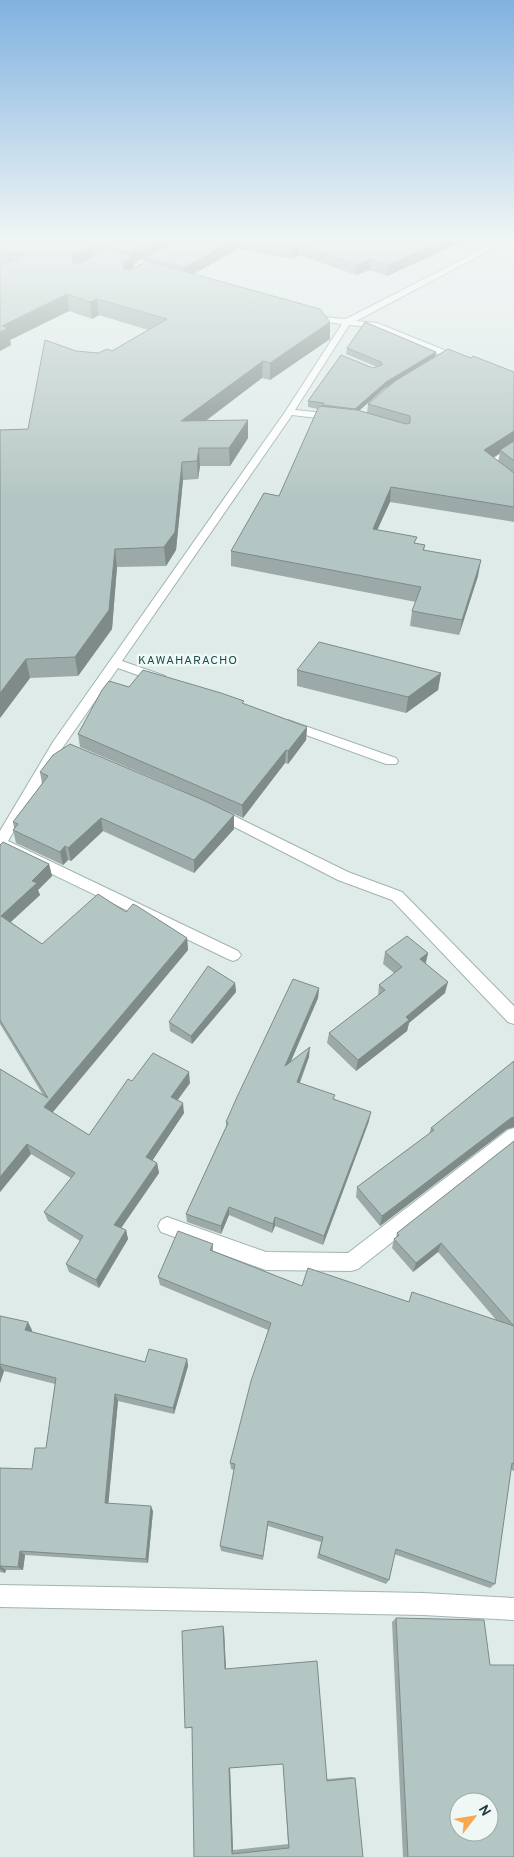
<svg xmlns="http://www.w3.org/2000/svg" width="514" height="1857" font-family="Overpass,sans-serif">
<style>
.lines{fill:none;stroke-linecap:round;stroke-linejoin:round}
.minor-casing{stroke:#a2b3b2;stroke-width:2}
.minor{fill:#fff;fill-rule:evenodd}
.wall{fill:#9baaa8;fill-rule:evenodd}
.shaded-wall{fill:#7e8b88}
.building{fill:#b4c6c3;stroke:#7e8b88;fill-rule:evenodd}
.labels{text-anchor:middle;stroke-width:5;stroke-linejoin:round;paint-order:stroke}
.far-neighbourhood-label{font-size:12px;letter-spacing:1px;fill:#1b4c4e;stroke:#f0f8f6}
</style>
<rect width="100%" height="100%" fill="#dfebe9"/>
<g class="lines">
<defs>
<path id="minor" d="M504 238H513L356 321 377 323 464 358V362H458L372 327 349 325 295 410 335 414 340 417 335 420 292 415 122 661 165 676 167 679 165 682H157L118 668 63 747 8 841 238 951 241 955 238 959 233 961 228 959 0 849V831L53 742 285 412 342 324 311 320H308V316L346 319Z
M159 253 166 255 134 270 127 268Z
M514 445V452L494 465 514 480V488L483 465Z
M288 720 396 758 398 761 396 764H386L284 727 282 724Z
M216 807 348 872 402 892 514 1006V1024L508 1022 392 900 338 880 211 815 209 812Z
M514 1128V1146L358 1269 351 1271 266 1270 161 1232 158 1226 161 1220 167 1217 266 1252 348 1253 508 1130Z
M0 1585 423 1593 514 1598V1620L423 1615 0 1607Z"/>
</defs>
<use href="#minor" class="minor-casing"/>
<use href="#minor" class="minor"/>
</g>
<path class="wall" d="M0 238H475L458 246 455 245 387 276 370 270 356 275 299 255 294 259 238 249 193 274 330 322V339L270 380 262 378 206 421 248 420V438L230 466H200L198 479 183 480 176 550 166 566 117 567 112 629 78 676 30 678 0 718 28 429 76 351 98 353 112 351 148 330 99 315 92 319 69 311 10 340 11 345 0 351ZM144 258V262L134 268V262Z
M347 348 436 352 435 357 471 358 514 372V522L390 502 377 530 416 544 425 545 424 550 478 576 459 635 410 626 412 611 416 602 231 566V551L279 496 318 409 308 407V401L373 368 377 367 346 354ZM389 386 368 404 367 413 359 411 385 388ZM500 453 498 461 493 457Z
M297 670 441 673 438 690 406 713 297 686Z
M129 687 244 704 307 727 306 740 288 764 285 763 243 818 209 803 234 815V829L194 873 103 831 71 861 68 860 63 865 16 843 13 830 14 828 13 822 42 784 40 772 178 789 80 747 78 734Z
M0 845 49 864 52 876 38 890 40 895 11 922 42 944 126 912 187 938 188 950 52 1112 89 1135 132 1081 190 1083 178 1100 184 1113 152 1161 157 1163 159 1173 121 1228 126 1230 128 1239 99 1288 69 1272 66 1264 80 1241 48 1221 44 1212 71 1178 31 1154 0 1192V1069L43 1095 0 1024Z
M385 952 428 953 426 963 445 993 409 1023 407 1031 356 1071 327 1043 329 1033 378 996 379 985 394 973 383 964Z
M235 983 236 992 192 1044 170 1031 169 1022Z
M319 988 318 998 291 1061 309 1057 300 1083 335 1099 369 1121 323 1245 275 1226 272 1233 229 1215 221 1234 187 1222 186 1214 226 1127V1122Z
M514 1061V1127L507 1129 380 1226 356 1197 357 1187 429 1134 431 1128Z
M514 1141V1471L511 1470 495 1584 490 1588 394 1554 389 1580 386 1584 317 1558 321 1542 268 1526 263 1560 221 1551 220 1546 234 1470 231 1469 230 1463 268 1330 160 1285 158 1277 213 1244V1251L302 1286 409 1302 412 1292 497 1321 438 1252 413 1272 392 1248 394 1239 396 1238 397 1233Z
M0 1316 32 1330V1332L145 1362 187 1359 188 1366 174 1414 118 1401 108 1504 153 1511 148 1563 25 1555 23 1570H6L5 1573 0 1572V1468L32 1469 46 1448 55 1384 4 1371 0 1383Z
M396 1618 490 1665 514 1857H403L392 1622Z
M223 1626 224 1630 226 1669 327 1779 351 1777 355 1778 363 1857H194L192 1728H185ZM283 1764 288 1844 233 1850 230 1768Z"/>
<path class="shaded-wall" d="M69 238H115L85 241V244L70 247Z
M168 238H195L134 262 135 273 124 278 123 262 131 259 130 253Z
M238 238V249L185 279 184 268Z
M450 238H456L455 245 387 276 388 265Z
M459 238H475L458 246Z
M299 245V255L294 259 295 248Z
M92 246 94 262 74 271 72 255Z
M371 259 370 270 356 275 357 265Z
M67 294 69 311 10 340 11 345 0 351V332L2 326Z
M97 299 99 315 92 319 90 302Z
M330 322V339L270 380V363Z
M436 352 435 358 385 388 354 415 355 409 386 382Z
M263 361 262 378 182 438 181 421Z
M248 420V438L230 466 229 448Z
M514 431V443L500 450V453L481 465 484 450Z
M199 448 200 466 198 479 197 461Z
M182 462 183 480 176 550 166 566 164 547Z
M391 487 390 502 371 544 373 529Z
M115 549 117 567 112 629 78 676 75 657Z
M481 560 478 576 459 635 462 620Z
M26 659 30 678 0 718V693Z
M441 673 438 690 406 713 408 697Z
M307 727 306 740 288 764V751Z
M286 750 285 763 243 818 242 805Z
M234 815V829L194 873V860Z
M101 818 103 831 71 861 68 848Z
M65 846 68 860 63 865 60 852Z
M49 864 52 876 38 890 40 895 5 927 1 916 32 881Z
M187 938 188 950 48 1118 44 1107Z
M428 953 425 964 420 959Z
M448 982 445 993 409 1023 407 1031 356 1071 358 1060 406 1017Z
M235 983 236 992 192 1044 191 1036Z
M319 988 318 998 285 1075V1066Z
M310 1047 309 1057 296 1091 297 1082Z
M189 1072 190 1083 172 1107 171 1097Z
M183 1103 184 1113 148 1167 146 1157Z
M371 1112 369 1121 323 1245 324 1236Z
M514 1117V1127L507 1129 380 1226 382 1216 511 1118Z
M27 1144 31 1154 0 1192V1177Z
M157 1163 159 1173 117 1234 114 1225Z
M229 1207V1215L221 1234V1226Z
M275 1217V1226L272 1233 273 1224Z
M126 1230 128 1239 99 1288 96 1280Z
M441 1243 438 1252 413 1272 416 1263Z
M28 1322 32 1330 30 1338 25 1330Z
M187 1359 188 1366 174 1414 173 1408Z
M0 1365 4 1371 0 1383Z
M115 1394 118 1401 108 1508 105 1503Z
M151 1506 153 1511 148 1563 146 1559Z
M20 1551 25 1555 23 1570 18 1567Z
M0 1566 6 1570 5 1573 0 1569Z
M223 1626 224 1630 226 1671 225 1669Z
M230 1767 233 1850 232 1854 229 1768Z"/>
<path class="building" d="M0 238H59L92 246 72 255 73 263H80L106 249 133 257 123 262 124 270H130L147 261 320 309 330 322 270 363 263 361 181 421 248 420 229 448H199L197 461 182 462 175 532 164 547 115 549 109 610 75 657 26 659 0 693V430L28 429 45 340 76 351 98 353 107 349 112 351 167 319 97 299 90 302 67 294 2 326 8 328 0 332V266L26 254 0 253Z
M95 238H168L130 253 85 241Z
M190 238H272L284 241 289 238H450L388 265 371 259 357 265 299 245 295 248 238 238 184 268 144 257Z
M365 322 436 352 386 382 355 409 323 405 324 403 308 401 341 355 373 368 382 365 381 362 347 348Z
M448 349 471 358 473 356 514 372V431L484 450 514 473V507L391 487 373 529 417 537 414 543 425 545 423 550 481 560 462 620 412 611 421 587 231 551 264 493 279 496 319 406 357 410 406 424 410 423V416L368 404 395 381Z
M514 441V461L500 450Z
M319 642 441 673 408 697 297 670Z
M143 670 221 693 244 701 242 703 307 727 288 751 286 750 242 805 78 734 102 690 109 681 129 687Z
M70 744 203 800 234 815 194 860 101 818 68 848 65 846 60 852 13 830 18 824 13 822 48 776 40 772 53 755Z
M3 842 49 864 32 881 37 883 1 916 42 944 98 894 126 912 133 904 137 906 187 938 44 1107 89 1135 128 1079 132 1081 153 1053 189 1072 171 1097 183 1103 146 1157 157 1163 114 1225 126 1230 96 1280 66 1264 83 1236 44 1212 75 1173 27 1144 0 1177V1069L48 1098 0 1020V845Z
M407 936 428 953 420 959 448 982 406 1017 409 1020 358 1060 329 1033 385 990 379 985 402 967 385 952Z
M208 966 235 983 191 1036 169 1022Z
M293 979 319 988 285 1066 310 1047 297 1082 335 1095 333 1099 371 1112 324 1236 275 1217 273 1224 229 1207 221 1226 186 1214 228 1123 226 1122 237 1097Z
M514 1061V1117L511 1118 382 1216 357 1187 434 1130 431 1128Z
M514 1141V1464L512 1463 495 1584 396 1549 389 1580 319 1554 323 1537 268 1521 263 1556 220 1546 235 1464 230 1463 251 1381 271 1323 158 1277 178 1231 213 1244 210 1250 302 1286 308 1268 409 1302 412 1292 514 1326 441 1243 416 1263 394 1239 399 1235 397 1233Z
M0 1316 28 1322 25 1330 145 1362 149 1349 187 1359 173 1408 115 1394 105 1503 151 1506 146 1559 20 1551 18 1567 0 1566V1569V1468L32 1469 35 1448H46L56 1378 0 1364Z
M396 1618 484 1620 490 1665H514V1857H408ZM459 1802H489V1832H459Z
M223 1626 225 1669 317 1661 327 1781 355 1778 363 1857H194L192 1727 185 1728 182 1631ZM283 1764 289 1848 232 1854 229 1768Z"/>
<linearGradient id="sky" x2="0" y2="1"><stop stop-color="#80b2e0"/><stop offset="0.48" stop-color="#f1f6f5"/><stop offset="1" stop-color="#f1f6f5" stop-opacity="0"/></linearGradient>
<rect width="514" height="498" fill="url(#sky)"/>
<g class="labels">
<g class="far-neighbourhood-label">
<text x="188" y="664">KAWAHARACHO</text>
</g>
</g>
<g transform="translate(474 1817) rotate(59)"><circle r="24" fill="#f0f8f6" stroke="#9cacac"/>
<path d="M0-4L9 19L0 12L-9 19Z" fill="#f7a951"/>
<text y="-8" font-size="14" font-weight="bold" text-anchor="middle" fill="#1f3b3c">N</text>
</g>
</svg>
